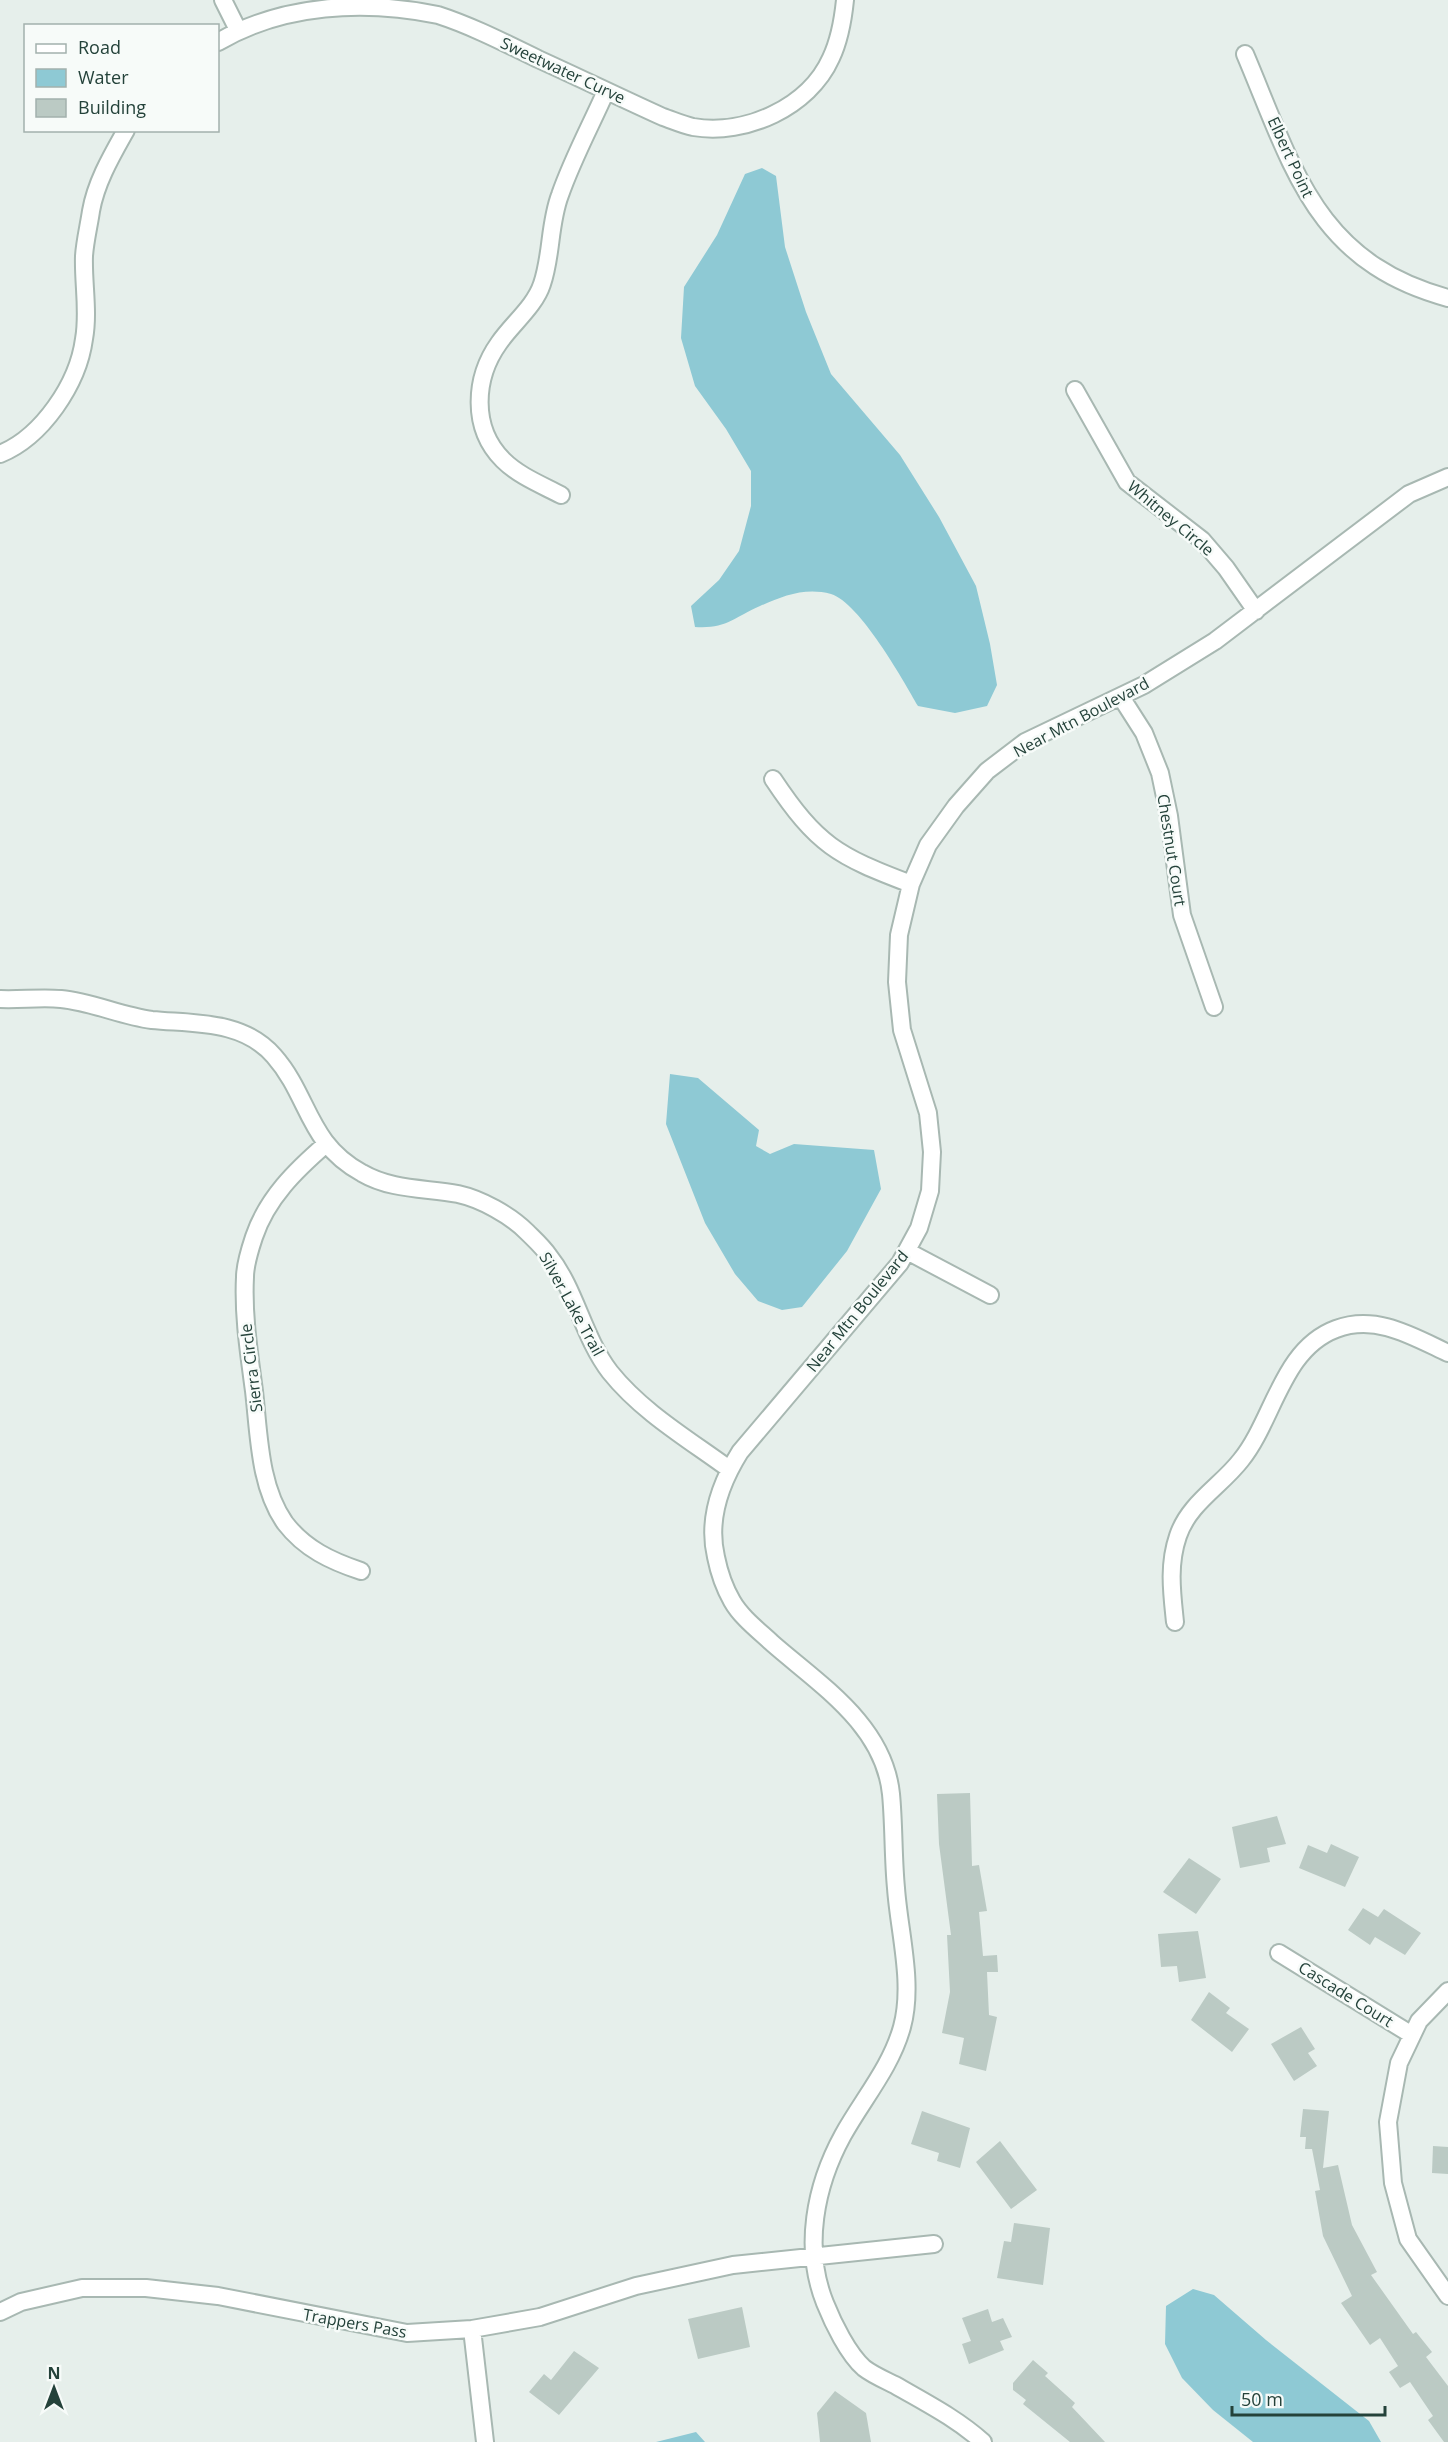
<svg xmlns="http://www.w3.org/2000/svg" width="1448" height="2442" font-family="'Open Sans',sans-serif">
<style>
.water{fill:#8ec9d4}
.building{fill:#bbcac4}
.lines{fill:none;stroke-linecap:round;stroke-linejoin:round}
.minor-casing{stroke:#a8b8b2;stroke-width:20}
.minor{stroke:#fff;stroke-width:16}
.labels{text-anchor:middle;stroke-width:5;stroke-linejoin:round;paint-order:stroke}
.street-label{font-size:16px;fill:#24423a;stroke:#f7fbf9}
</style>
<rect width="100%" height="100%" fill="#e6efeb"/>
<path class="water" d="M762 168 776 176 785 247 806 312 831 374 900 455 939 517 976 586 990 644 997 685 987 706 955 713 918 706C903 680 860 603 831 594 805 587 783 596 760 606 733 618 726 629 695 627L691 606 719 580 739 551 751 506V471L726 429 695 386 681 338 684 287 717 235 745 174Z
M670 1074 698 1078 759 1130 756 1146 770 1154 794 1144 874 1150 881 1189 847 1251 802 1307 782 1310 758 1301 735 1274 705 1223 666 1124Z
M1193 2289 1214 2295 1266 2340 1369 2421 1381 2442H1253L1213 2410 1182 2378 1165 2344 1166 2306Z
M696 2432 705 2442H656Z"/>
<path class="building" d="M970 1793 972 1866 979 1865 987 1911 979 1912 983 1956 997 1955 998 1972H987L989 2015 997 2017 986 2071 959 2064 964 2038 942 2033 950 1992 947 1935H951L939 1844 937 1794Z
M1277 1816 1286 1844 1267 1848 1270 1862 1240 1868 1232 1827Z
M1331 1844 1359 1857 1345 1887 1299 1868 1308 1845 1327 1853Z
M1189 1858 1221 1879 1196 1914 1163 1892Z
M1363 1908 1378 1917 1384 1909 1421 1933 1405 1955 1375 1937 1370 1945 1348 1930Z
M1198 1931 1206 1978 1179 1982 1177 1966 1161 1967 1158 1934Z
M1209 1992 1230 2008 1226 2013 1249 2029 1232 2052 1191 2020Z
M1301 2027 1315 2049 1308 2053 1317 2066 1294 2081 1271 2044Z
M1303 2109 1329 2111 1323 2168 1338 2165 1352 2225 1377 2272 1371 2275 1413 2334 1416 2332 1432 2352 1426 2357 1448 2386V2442H1444L1428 2420 1433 2416 1410 2382 1400 2388 1389 2372 1398 2366 1380 2338 1370 2345 1341 2303 1352 2296 1323 2236 1315 2191 1320 2190 1312 2149H1305L1306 2137H1300Z
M922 2111 970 2128 960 2168 937 2161 939 2153 911 2144Z
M1000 2141 1037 2190 1011 2209 976 2162Z
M1433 2146 1448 2147V2174L1432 2173Z
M1014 2223 1050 2228 1043 2285 997 2278 1004 2241 1011 2242Z
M742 2307 750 2347 698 2359 688 2319Z
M988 2309 992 2322 1003 2318 1012 2337 1000 2341 1004 2350 969 2364 962 2344 971 2341 962 2318Z
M574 2351 599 2368 559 2415 529 2392 544 2374 551 2380Z
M1033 2360 1048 2373 1045 2376 1075 2403 1072 2407 1105 2442H1070L1023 2404 1026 2400 1013 2390V2383Z
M835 2391 866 2413 871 2442H820L817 2413Z"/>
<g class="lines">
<defs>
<path id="minor" d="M223 0 238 30
M218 42C283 4 364 0 438 15 472 26 505 43 538 59 580 78 621 98 663 117 672 120 683 125 693 127 746 136 809 107 831 58 840 39 843 20 845 0
M1245 54C1293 167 1315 262 1448 298
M1075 390 1127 482 1202 540 1226 568 1256 611
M0 454C42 437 78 384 84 339 89 312 83 283 84 256 85 241 89 225 91 211 96 182 112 155 126 130
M561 495C542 485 519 476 503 460 471 428 474 378 499 343 512 324 535 306 542 284 552 255 549 224 560 195 572 160 591 125 606 91
M1121 697 1144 733 1160 773 1169 816 1182 915 1214 1007
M773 779C817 845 837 856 911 884
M0 999C20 1000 41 997 61 999 92 1002 121 1016 152 1020 194 1024 243 1020 274 1056 310 1097 307 1143 362 1173 391 1190 425 1188 458 1194 481 1199 510 1215 527 1232 534 1239 543 1247 549 1256 576 1290 583 1337 610 1372 642 1412 688 1439 729 1469
M326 1144C296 1170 267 1198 254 1237 250 1249 245 1264 245 1277 243 1315 249 1353 254 1391 259 1434 259 1486 285 1523 305 1549 331 1561 361 1571
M907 1251 990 1295
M1175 1622C1172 1593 1168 1565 1178 1536 1189 1503 1221 1486 1241 1460 1274 1419 1282 1349 1336 1329 1376 1314 1412 1336 1448 1353
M1279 1953 1412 2035
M1448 1991 1419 2021 1399 2063 1388 2122 1393 2183 1408 2239 1448 2296
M0 2312 21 2302 82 2288H146L218 2296 407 2333 472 2329 540 2317 636 2286 733 2265 934 2244
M472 2329 485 2442
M983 2442C956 2418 926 2403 895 2385 885 2380 873 2375 864 2368 848 2354 833 2323 825 2303 803 2248 815 2186 843 2135 863 2099 891 2067 902 2027 914 1983 899 1932 896 1888 893 1857 894 1825 891 1794 884 1725 820 1685 772 1643 758 1630 741 1617 732 1601 724 1587 719 1572 716 1557 707 1519 720 1484 740 1452L900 1263 919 1228 930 1191 932 1152 928 1113 902 1030 897 982 899 935 911 884 928 845 956 806 987 771 1025 742 1144 685 1215 641 1409 494 1448 477"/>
</defs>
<use href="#minor" class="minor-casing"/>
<use href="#minor" class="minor"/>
</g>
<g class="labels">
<g class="street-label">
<text transform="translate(563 70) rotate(25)" y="6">Sweetwater Curve</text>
<text transform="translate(1291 157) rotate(65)" y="6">Elbert Point</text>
<text transform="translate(1171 518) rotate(40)" y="6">Whitney Circle</text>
<text transform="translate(1081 717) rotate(-28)" y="6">Near Mtn Boulevard</text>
<text transform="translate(1172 850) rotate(81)" y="6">Chestnut Court</text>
<text transform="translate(572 1304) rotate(61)" y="6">Silver Lake Trail</text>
<text transform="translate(857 1311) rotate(-51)" y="6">Near Mtn Boulevard</text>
<text transform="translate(251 1368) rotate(-97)" y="6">Sierra Circle</text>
<text transform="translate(1346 1994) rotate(32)" y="6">Cascade Court</text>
<text transform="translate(355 2323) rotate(10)" y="6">Trappers Pass</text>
</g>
</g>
<rect x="24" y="24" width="195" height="108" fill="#f7fbf9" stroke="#a3b1ad" stroke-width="1.5"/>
<rect x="36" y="44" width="30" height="9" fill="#ffffff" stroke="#a3b1ad" stroke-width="1.5"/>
<text x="78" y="54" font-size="18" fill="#24423a">Road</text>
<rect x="36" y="69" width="30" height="18" fill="#8ec9d4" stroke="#a3b1ad" stroke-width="1.5"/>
<text x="78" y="84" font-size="18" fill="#24423a">Water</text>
<rect x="36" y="99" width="30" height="18" fill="#bbcac4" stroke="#a3b1ad" stroke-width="1.5"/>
<text x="78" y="114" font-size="18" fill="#24423a">Building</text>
<g transform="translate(54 2388)" stroke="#f7fbf9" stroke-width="4.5" paint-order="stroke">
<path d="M0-4.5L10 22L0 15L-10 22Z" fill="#24423a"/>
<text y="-9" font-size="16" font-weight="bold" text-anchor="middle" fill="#24423a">N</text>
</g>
<path d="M1232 2406v9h153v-9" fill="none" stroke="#24423a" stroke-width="3"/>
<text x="1241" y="2406" font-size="18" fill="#24423a" stroke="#f7fbf9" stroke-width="4.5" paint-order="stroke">50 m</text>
</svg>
